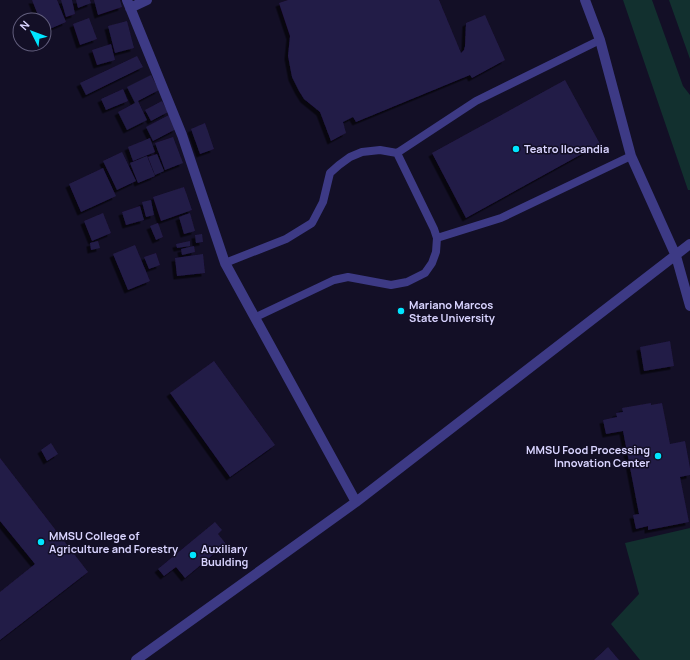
<svg xmlns="http://www.w3.org/2000/svg" width="690" height="660" font-family="Manrope,sans-serif">
<style>
.green{fill:#12302f}
.building{fill:#241b47;filter:url(#shadow)}
.lines{fill:none;stroke-linecap:round;stroke-linejoin:round}
.lane{stroke:#3d3a85;stroke-width:8}
.street{stroke:#3d3a85;stroke-width:10}
.poi-dot{fill:#00e5ff;stroke:#130f26;stroke-width:1.5}
.labels{text-anchor:middle;stroke-width:3;stroke-linejoin:round;paint-order:stroke}
.poi-label{font-size:11px;font-weight:bold;fill:#d9d4ff;stroke:#130f26;text-anchor:start}
</style>
<defs>
<filter id="shadow"><feDropShadow dx="-3.5" dy="3.5" stdDeviation="0" flood-color="#0009"/></filter>
</defs>
<rect width="100%" height="100%" fill="#130f26"/>
<path class="green" d="M623 0H652L683 86 690 95V190H688Z
M669 0H690V59Z
M690 528V660H640L611 624 639 594 625 543Z"/>
<path class="building" d="M32 0H57L66 22 45 31 44 20H40Z
M61 0H72L75 14 66 17Z
M76 0H90L91 3 78 8Z
M94 0H120L122 7 98 15Z
M288 0H439L461 53 464 50 465 46 466 23 485 15 505 60 472 78 470 75 356 122 353 117 343 122 346 133 331 141 320 112 304 99 299 91 292 77 288 56 290 36 279 3Z
M89 18 97 39 80 45 73 24Z
M127 21 134 48 115 53 108 26Z
M111 44 115 60 97 65 92 50Z
M137 56 143 67 86 95 80 83Z
M151 75 159 90 138 101 147 120 127 130 118 112 135 103 127 87Z
M565 80 600 144 466 218 432 153Z
M123 89 128 101 106 110 101 99Z
M162 101 168 112 151 121 145 110Z
M169 115 176 129 153 141 146 127Z
M205 123 214 149 200 154 191 129Z
M173 137 183 163 165 170 155 143Z
M150 138 155 152 133 161 128 147Z
M122 152 136 181 117 190 103 161Z
M157 154 164 171 155 175 148 157Z
M147 156 155 176 138 183 130 163Z
M103 168 116 196 81 212 69 184Z
M184 187 192 210 161 221 153 197Z
M151 200 154 215 146 217 142 202Z
M140 206 144 220 126 225 122 212Z
M103 213 111 233 92 241 84 221Z
M190 213 195 231 184 234 179 217Z
M158 223 163 237 156 240 150 226Z
M202 234 203 242 196 243 195 235Z
M98 241 100 248 91 250 90 243Z
M190 241V246L177 248 176 244Z
M135 245 150 281 128 290 113 254Z
M194 246 195 252 182 255 181 249Z
M156 253 160 265 149 269 144 257Z
M203 254 205 273 177 276 175 258Z
M670 341 674 366 644 371 640 347Z
M214 361 275 445 230 477 170 393Z
M651 403V405L662 403 670 444 685 441 690 468V475L680 477 689 522 648 530V526L636 529 633 515 639 514 623 431 606 434 603 420 617 417 616 413 623 412 622 408Z
M51 443 58 454 47 461 41 450Z
M0 458 88 572 0 640V592L35 564 0 521Z
M215 522 222 530 218 534 226 544 185 578 176 567 164 576 158 569Z
M608 647 619 660H594Z"/>
<g class="lines">
<path class="lane" d="M397 153 476 101 600 40
M437 238 501 218 631 156
M225 263 286 239 312 223 323 202 330 173 339 165 350 157 362 152 380 150 397 153 434 229 437 238 436 252 432 263 425 273 407 282 391 285 348 277 334 280 256 317"/>
<path class="street" d="M127 0 182 135 225 263 356 502
M585 0 600 40 631 156 676 256 690 306
M130 8 147 0
M136 660 356 502 690 244"/>
</g>
<g class="poi-dot">
<circle cx="516" cy="149" r="4"/>
<circle cx="401" cy="311" r="4"/>
<circle cx="658" cy="456" r="4"/>
<circle cx="41" cy="542" r="4"/>
<circle cx="193" cy="555" r="4"/>
</g>
<g class="labels">
<g class="poi-label">
<text x="524" y="153">Teatro Ilocandia</text>
<text x="409" y="309">Mariano Marcos<tspan x="409" dy="13">State University</tspan></text>
<text x="650" y="454" text-anchor="end">MMSU Food Processing<tspan x="650" dy="13">Innovation Center</tspan></text>
<text x="49" y="540">MMSU College of<tspan x="49" dy="13">Agriculture and Forestry</tspan></text>
<text x="201" y="553">Auxiliary<tspan x="201" dy="13">Buulding</tspan></text>
</g>
</g>
<g transform="translate(32 32) rotate(312)"><circle r="19" fill="#130f26" stroke="#625e7d"/>
<path d="M0-3L7 15L0 10L-7 15Z" fill="#00e5ff"/>
<text y="-6" font-size="11" font-weight="bold" text-anchor="middle" fill="#d9d4ff">N</text>
</g>
</svg>
